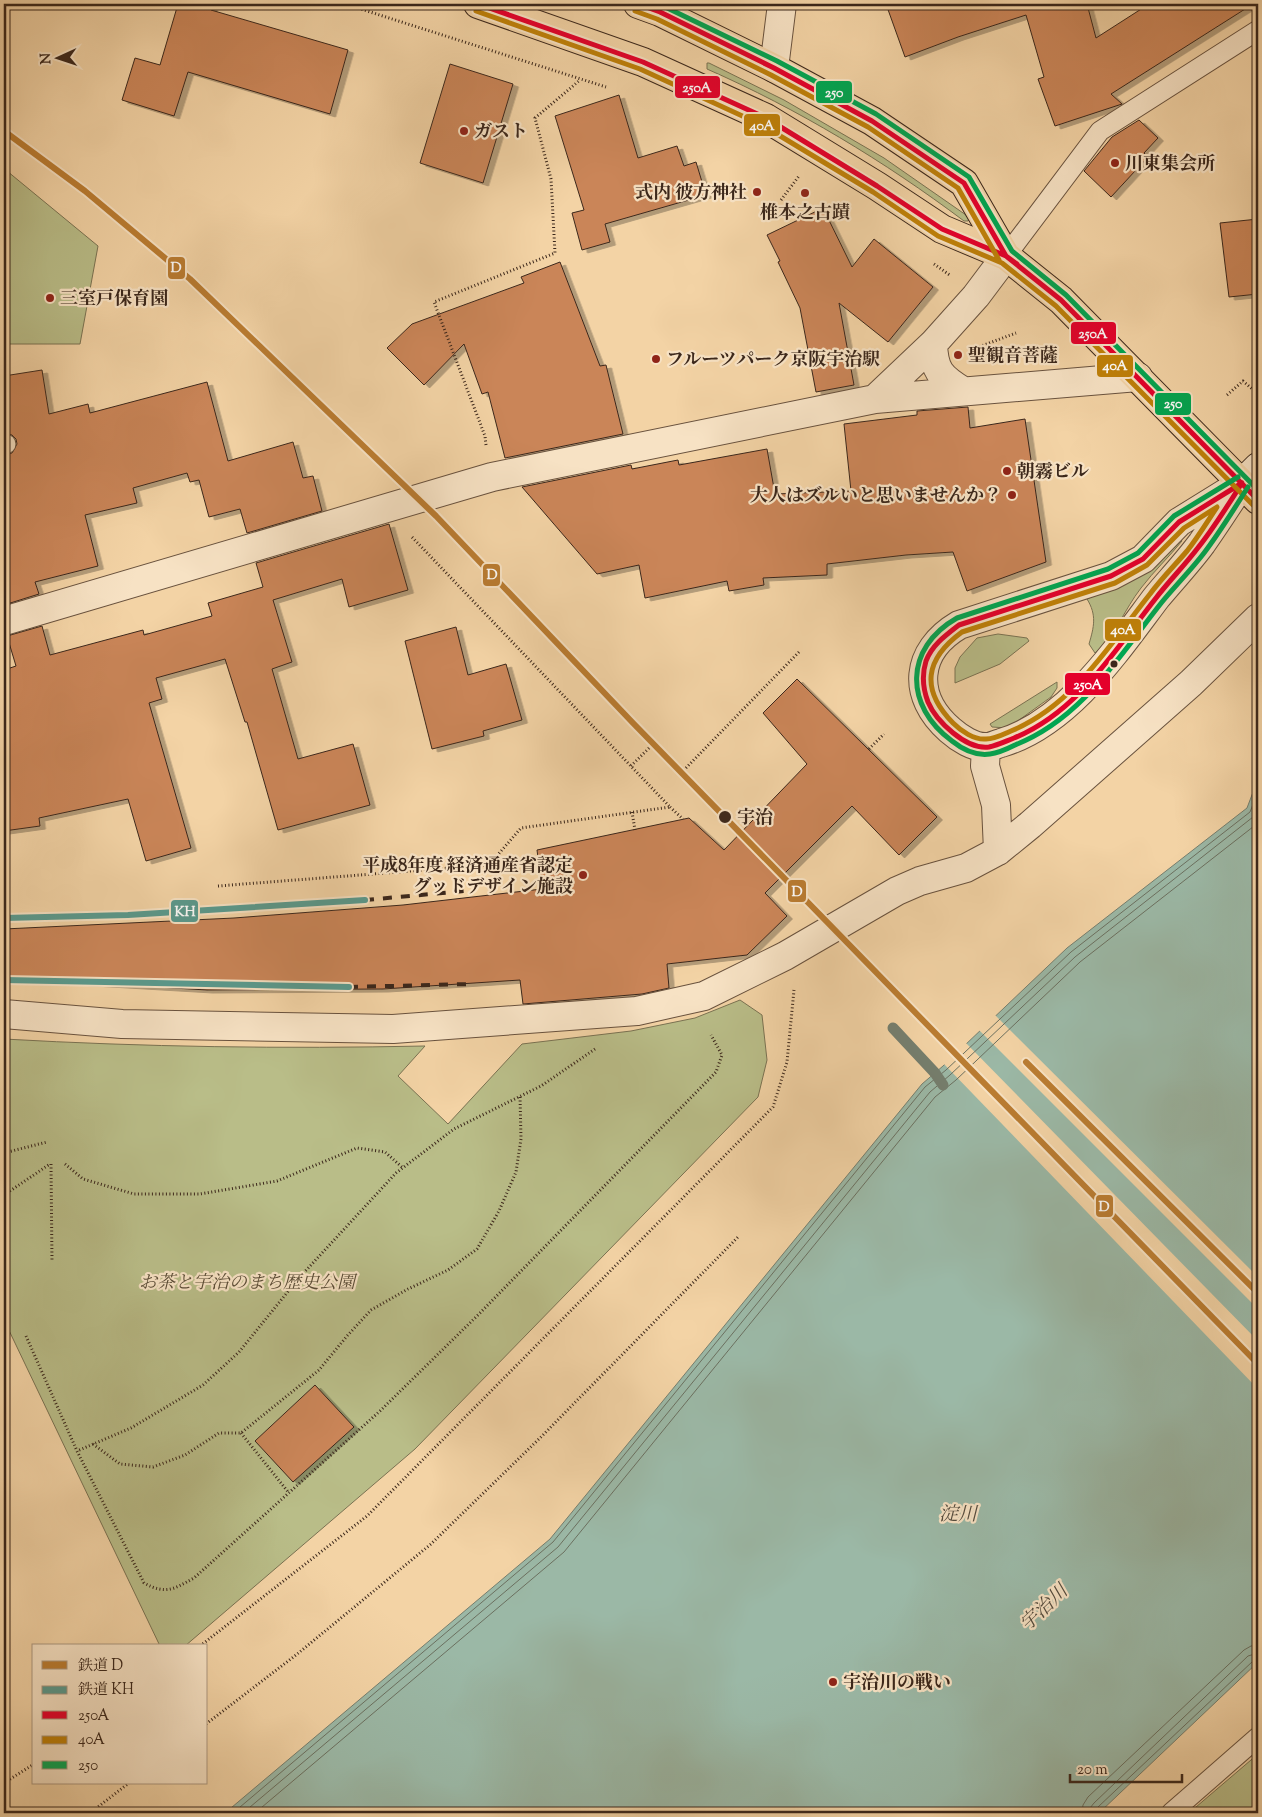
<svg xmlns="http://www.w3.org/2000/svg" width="1262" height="1817" font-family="'Sorts Mill Goudy','Noto Serif JP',serif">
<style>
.green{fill:#b9bd88;stroke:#7a7252}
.water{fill:#9bb8a6;stroke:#757e6e}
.pier{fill:#f3d3a5}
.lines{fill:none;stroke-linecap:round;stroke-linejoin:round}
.shore{stroke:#6b7060;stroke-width:1}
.stream{stroke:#757e6e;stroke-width:11}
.building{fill:#ca8558;stroke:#3b271b;filter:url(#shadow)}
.lane-casing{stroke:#69523e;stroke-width:21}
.street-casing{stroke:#69523e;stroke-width:30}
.secondary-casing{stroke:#3b271b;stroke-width:30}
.primary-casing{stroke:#3b271b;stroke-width:30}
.path{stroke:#3b271b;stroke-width:3;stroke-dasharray:1 2.5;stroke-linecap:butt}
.lane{stroke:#f7e2c4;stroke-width:19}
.street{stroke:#f7e2c4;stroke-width:28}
.secondary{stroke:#f7e2c4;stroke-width:28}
.primary{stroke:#f3d3a5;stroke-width:28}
.rail{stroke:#3b271b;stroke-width:4;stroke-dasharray:9 9;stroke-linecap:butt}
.bus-1-casing{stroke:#f7e2c4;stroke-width:9}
.bus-2-casing{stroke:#f7e2c4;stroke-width:9}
.bus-3-casing{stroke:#f7e2c4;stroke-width:9}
.bus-1{stroke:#e4002b;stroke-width:5}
.bus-2{stroke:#bf8008;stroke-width:5}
.bus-3{stroke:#00a651;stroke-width:5}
.rail-1-casing{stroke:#f7e2c4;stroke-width:10}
.rail-2-casing{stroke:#f7e2c4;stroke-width:10}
.rail-1{stroke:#ba7c31;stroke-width:6}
.rail-2{stroke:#599a8e;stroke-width:6}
.poi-dot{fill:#8f2418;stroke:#f7e2c4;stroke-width:2}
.bus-dot{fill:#3b271b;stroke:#f7e2c4;stroke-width:2}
.labels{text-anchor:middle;stroke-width:4.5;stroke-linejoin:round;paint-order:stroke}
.poi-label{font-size:18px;font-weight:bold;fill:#3b271b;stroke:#f7e2c4;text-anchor:start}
.stop-label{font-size:18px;font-weight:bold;fill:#3b271b;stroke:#f7e2c4;text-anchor:start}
.park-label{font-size:18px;font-style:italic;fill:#5a4c36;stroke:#f7e2c4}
.water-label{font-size:19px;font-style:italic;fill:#534b3e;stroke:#f7e2c4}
.line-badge{stroke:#f7e2c4;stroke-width:2}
.badge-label{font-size:14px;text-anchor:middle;font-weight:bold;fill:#fff}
</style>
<defs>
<filter id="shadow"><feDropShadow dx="5.5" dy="3" stdDeviation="0" flood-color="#0004"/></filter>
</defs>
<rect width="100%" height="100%" fill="#f3d3a5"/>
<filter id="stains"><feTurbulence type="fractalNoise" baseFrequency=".004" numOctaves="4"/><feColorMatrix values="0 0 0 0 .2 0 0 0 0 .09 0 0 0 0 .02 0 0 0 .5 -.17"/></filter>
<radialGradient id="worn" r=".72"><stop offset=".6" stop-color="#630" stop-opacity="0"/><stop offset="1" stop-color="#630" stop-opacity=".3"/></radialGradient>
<path class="green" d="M707 63H709L784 100 884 158 966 215 969 219 968 221H964C884 161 798 109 707 69Z
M7 171 98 246 80 344H4V197Z
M1179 537 1182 541C1169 557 1154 571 1141 588 1124 610 1117 633 1095 653L1089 644C1094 627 1097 615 1087 599L1139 574Z
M998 634 1027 638 1029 641 1000 664 955 683V668L960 657 977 638Z
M1057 682V688L1051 697 1008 728 992 727 990 724Z
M740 1000 762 1015 767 1060 758 1097 415 1449 185 1646H160L4 1320V1039C144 1047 284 1049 425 1046L398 1076 448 1124 522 1044 631 1031 695 1018Z
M1258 1754V1813H1189Z"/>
<path class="water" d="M1258 779V1662L1099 1813H225L550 1539 922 1084 943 1066 1067 948 1247 808Z"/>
<path class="pier" d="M994 1014 1258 1277V1309L978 1029Z
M965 1042 1258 1341V1389L943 1063Z"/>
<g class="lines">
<path class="shore" d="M233 1813 553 1542 925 1087 946 1070 1071 952 1250 812 1258 792
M243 1813 558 1547 930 1092 950 1075 1075 957 1253 817 1258 810
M255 1813 564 1552 935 1097 956 1080 1080 962 1258 823
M1082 1813 1083 1805 1088 1797 1244 1650 1251 1646 1258 1645
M1090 1813V1808L1094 1803 1248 1656 1258 1653
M1096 1813 1098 1807 1253 1661 1258 1659"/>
<path class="stream" d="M893 1028 935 1073 943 1085"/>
</g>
<path class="building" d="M178 4H213L211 10 348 50 330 114 188 72 174 116 122 100 135 58 160 65Z
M886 4H1087L1096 38 1149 4H1253L1111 94 1122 104 1055 126 1038 79 1044 77 1026 15 958 37 905 57Z
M450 64 513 84 483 183 420 163Z
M619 95 638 158 677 146 684 166 696 162 706 195 605 224 610 242 582 250 572 213 584 210 555 116Z
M1139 120 1158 138 1144 153 1148 157 1111 197 1084 171 1112 137Z
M823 208 852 267 874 239 933 287 888 342 839 303 854 385 816 392 800 308 778 262 780 261 767 235Z
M1258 219V294L1229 297 1220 223Z
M560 262 600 366 606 365 623 434 505 458 488 392 482 394 464 344 424 385 387 348 412 324 524 283 521 277Z
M42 370 49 414 88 404 90 413 207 382 228 461 293 442 303 478 313 476 322 511 247 533 240 509 209 517 199 480 190 482 187 473 133 488 137 503 85 515 98 566 35 582 39 594 4 605V455L12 453 17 444 16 439 12 435 4 433V376Z
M968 407 970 428 1025 419 1046 562 967 591 953 552 906 555 827 564V575L763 578 764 585 729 591 727 581 645 598 639 565 597 574 522 487 631 465 632 469 678 460 679 465 767 449 775 494 851 491 844 424 917 415V411Z
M389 524 408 590 349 607 342 579 273 600 292 662 272 669 298 759 353 744 370 805 278 830 247 722H245L225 659 156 678 162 699 149 703 191 848 146 861 128 799 39 818 40 826 4 831V670L16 666 7 636 42 626 50 655 143 630 144 635 212 616 208 603 263 587 256 563Z
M456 627 468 675 506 664 522 720 483 731 484 736 432 749 405 641Z
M797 679 937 817 899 855 852 806 765 893 787 916 747 955 667 964 669 988 642 994 523 1004 520 980 383 989 207 990 4 978V929L234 918 403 905 542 889 537 850 689 818 724 850 807 764 763 713Z
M315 1385 354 1427 293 1482 255 1441Z"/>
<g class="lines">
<defs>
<path id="lane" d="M1006 256 1100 131 1258 30
M4 444H6
M1171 1813 1258 1737"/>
<path id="street" d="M774 68 782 4
M933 344C934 370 940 377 963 391
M875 399 933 344 976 296 1006 256
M1242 483C1229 503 1216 523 1202 543 1188 562 1171 580 1156 598 1116 651 1068 723 1001 743 997 744 991 747 987 747 974 748 959 738 950 730 911 696 915 651 959 625L1111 576 1143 559 1179 522Z
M4 621 492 477 875 399 1138 377
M986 747 985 766 996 805 998 851
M4 1014 122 1024 393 1029 637 1011 704 996 785 956 897 891 920 881 966 868 998 851 1030 825 1191 683 1258 618"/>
<path id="secondary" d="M1242 483 1258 467"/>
<path id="primary" d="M478 4 643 62 766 118 877 186 942 229 1006 256 1061 300 1258 500
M638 4 660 12 774 68 872 121 964 183 1006 256"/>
</defs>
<use href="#lane" class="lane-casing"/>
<use href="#street" class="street-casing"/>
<use href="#secondary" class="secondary-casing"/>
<use href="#primary" class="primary-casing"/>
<path class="path" d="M345 4 606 87
M781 200 799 176
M934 264 951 276
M976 348 1016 333
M1227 395 1243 381 1258 394
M486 445 485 436 434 302 555 253 551 179 535 118 580 80
M869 749 884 734
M631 766 654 743 683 771 799 652
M670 807 683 819
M632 812 635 830
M218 886 489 865 521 828 670 807 411 536
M595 1049 541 1086 454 1129 396 1173 299 1278 239 1352 203 1385 131 1428 77 1451 144 1583C166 1595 174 1589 194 1578L380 1411 479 1314 716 1072 722 1055 711 1035
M4 1153 47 1142
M51 1164 52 1261
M65 1164 83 1179 134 1194H200L277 1181 357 1148 385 1152 403 1168
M4 1195 50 1164
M26 1336 77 1451
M241 1433 289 1493
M93 1444 120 1464 153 1467 185 1455 219 1433H241L319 1370 347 1336 371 1310 408 1289 448 1270 477 1249 499 1211 516 1172 521 1139 520 1096
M200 1646 367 1516 773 1107 787 1062 794 990
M206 1724 296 1655 431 1544 542 1436 739 1236
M4 1783 34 1764
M90 1813 129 1783"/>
<use href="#lane" class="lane"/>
<use href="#street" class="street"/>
<use href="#secondary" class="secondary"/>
<use href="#primary" class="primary"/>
<path class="rail" d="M365 900 465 891
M349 987 472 984"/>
<defs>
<path id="bus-1" d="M478 4 643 62 766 118 877 186 942 229 1006 256 1061 300 1258 500
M638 4 660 12 774 68 872 121 964 183 1006 256 1017 264
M1242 483C1228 505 1214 528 1197 549 1184 566 1169 581 1156 598 1115 650 1078 712 1014 738 1006 741 998 745 989 747 966 750 936 721 928 702 923 689 922 674 926 661 932 645 946 635 959 625L1111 576 1143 559 1179 522Z"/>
<path id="bus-2" d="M476 11 640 69 762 125 873 192 938 236 1002 263 1056 306 1253 505
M635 11 657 19 771 75 868 127 958 188 999 260
M1217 507C1207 522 1198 537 1187 551 1175 565 1161 579 1150 594 1110 644 1073 706 1011 731 1004 734 995 739 986 739 974 740 961 731 953 723 920 689 925 659 962 632L1115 583 1147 565 1184 528Z"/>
<path id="bus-3" d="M659 4 777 61 876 114 969 177 1012 251 1066 295 1258 490
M1238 477 1174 516 1138 553 1108 569 957 618C904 648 904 706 952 741 962 749 976 756 990 754 999 753 1007 749 1015 745 1082 719 1119 656 1162 602 1176 585 1191 570 1204 553 1220 532 1234 509 1248 487"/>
</defs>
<use href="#bus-1" class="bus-1-casing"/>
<use href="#bus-2" class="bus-2-casing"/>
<use href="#bus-3" class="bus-3-casing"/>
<use href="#bus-1" class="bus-1"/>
<use href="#bus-2" class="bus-2"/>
<use href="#bus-3" class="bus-3"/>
<defs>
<path id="rail-1" d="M4 131 85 191 190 279 436 516 633 723 1258 1364
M1026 1062 1258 1293"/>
<path id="rail-2" d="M4 918 128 915 365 900
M4 980 349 987"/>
</defs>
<use href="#rail-1" class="rail-1-casing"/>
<use href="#rail-2" class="rail-2-casing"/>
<use href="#rail-1" class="rail-1"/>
<use href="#rail-2" class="rail-2"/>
</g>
<g class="poi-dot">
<circle cx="464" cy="131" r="5"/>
<circle cx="1115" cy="163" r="5"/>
<circle cx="757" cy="192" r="5"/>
<circle cx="805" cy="193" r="5"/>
<circle cx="50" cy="298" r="5"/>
<circle cx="958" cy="355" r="5"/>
<circle cx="656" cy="359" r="5"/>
<circle cx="1007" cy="471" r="5"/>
<circle cx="1012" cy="495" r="5"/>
<circle cx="583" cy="875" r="5"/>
<circle cx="833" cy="1682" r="5"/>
</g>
<g class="bus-dot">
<circle cx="1114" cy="664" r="4.5"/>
<circle cx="725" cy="817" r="7"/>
</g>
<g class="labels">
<g class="poi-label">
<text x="474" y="137">ガスト</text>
<text x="1125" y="169">川東集会所</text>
<text x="747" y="198" text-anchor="end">式内 彼方神社</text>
<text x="805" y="218" text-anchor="middle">椎本之古蹟</text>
<text x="60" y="304">三室戸保育園</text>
<text x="968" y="361">聖観音菩薩</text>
<text x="666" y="365">フルーツパーク京阪宇治駅</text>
<text x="1017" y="477">朝霧ビル</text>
<text x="1002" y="501" text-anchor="end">大人はズルいと思いませんか？</text>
<text x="573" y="871" text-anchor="end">平成8年度 経済通産省認定<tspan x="573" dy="21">グッドデザイン施設</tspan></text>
<text x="843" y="1688">宇治川の戦い</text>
</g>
<g class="stop-label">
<text x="737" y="823">宇治</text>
</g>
<g class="park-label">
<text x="247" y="1288">お茶と宇治のまち歴史公園</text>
</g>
<g class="water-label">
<text x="958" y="1520">淀川</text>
<text transform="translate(1043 1607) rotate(-44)" y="7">宇治川</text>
</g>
</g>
<g class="line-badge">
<rect x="674" y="75" width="47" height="24" rx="5" fill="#e4002b"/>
<rect x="815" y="80" width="38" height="24" rx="5" fill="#00a651"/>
<rect x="743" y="113" width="38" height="24" rx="5" fill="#bf8008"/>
<rect x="167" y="256" width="19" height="24" rx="5" fill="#ba7c31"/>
<rect x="1070" y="321" width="47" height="24" rx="5" fill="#e4002b"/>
<rect x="1096" y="354" width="38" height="24" rx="5" fill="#bf8008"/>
<rect x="1154" y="392" width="38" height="24" rx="5" fill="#00a651"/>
<rect x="482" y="563" width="19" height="24" rx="5" fill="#ba7c31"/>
<rect x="1104" y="618" width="38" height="24" rx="5" fill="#bf8008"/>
<rect x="1064" y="672" width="47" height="24" rx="5" fill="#e4002b"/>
<rect x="787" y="879" width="20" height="24" rx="5" fill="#ba7c31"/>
<rect x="170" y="899" width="29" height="24" rx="5" fill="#599a8e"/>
<rect x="1095" y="1194" width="19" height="24" rx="5" fill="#ba7c31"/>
</g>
<g class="badge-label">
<text x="697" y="92">250A</text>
<text x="834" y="97">250</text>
<text x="762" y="130">40A</text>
<text x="176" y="272">D</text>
<text x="1093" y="338">250A</text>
<text x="1115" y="370">40A</text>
<text x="1173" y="408">250</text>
<text x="492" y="579">D</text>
<text x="1123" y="634">40A</text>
<text x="1088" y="689">250A</text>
<text x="797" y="896">D</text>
<text x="185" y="916">KH</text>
<text x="1104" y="1211">D</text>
</g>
<rect width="1262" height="1817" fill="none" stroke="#f3d3a5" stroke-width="20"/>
<rect x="5" y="5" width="1252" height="1807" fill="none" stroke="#3b271b" stroke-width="2.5"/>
<rect x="10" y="10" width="1242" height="1797" fill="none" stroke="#3b271b"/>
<rect x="32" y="1644" width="175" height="140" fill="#f7e2c4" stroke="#ac9780"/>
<rect x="42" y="1661" width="25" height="8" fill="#ba7c31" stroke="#ac9780"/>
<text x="78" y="1670" font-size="15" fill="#3b271b">鉄道 D</text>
<rect x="42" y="1686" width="25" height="8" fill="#599a8e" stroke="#ac9780"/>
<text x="78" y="1694" font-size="15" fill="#3b271b">鉄道 KH</text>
<rect x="42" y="1711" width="25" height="8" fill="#e4002b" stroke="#ac9780"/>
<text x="78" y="1720" font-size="15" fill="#3b271b">250A</text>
<rect x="42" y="1736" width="25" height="8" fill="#bf8008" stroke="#ac9780"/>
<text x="78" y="1744" font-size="15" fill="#3b271b">40A</text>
<rect x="42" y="1761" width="25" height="8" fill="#00a651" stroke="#ac9780"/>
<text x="78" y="1770" font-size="15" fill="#3b271b">250</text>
<g transform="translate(58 58) rotate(267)" stroke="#f7e2c4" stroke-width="4" paint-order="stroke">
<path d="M0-4L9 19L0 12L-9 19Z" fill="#3b271b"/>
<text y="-8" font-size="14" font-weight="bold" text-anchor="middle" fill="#3b271b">N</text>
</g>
<path d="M1070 1774v8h112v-8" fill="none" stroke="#3b271b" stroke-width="2.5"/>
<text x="1077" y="1774" font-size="15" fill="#3b271b" stroke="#f7e2c4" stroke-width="4" paint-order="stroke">20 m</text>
<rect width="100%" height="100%" filter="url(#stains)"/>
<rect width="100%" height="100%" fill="url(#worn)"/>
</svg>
